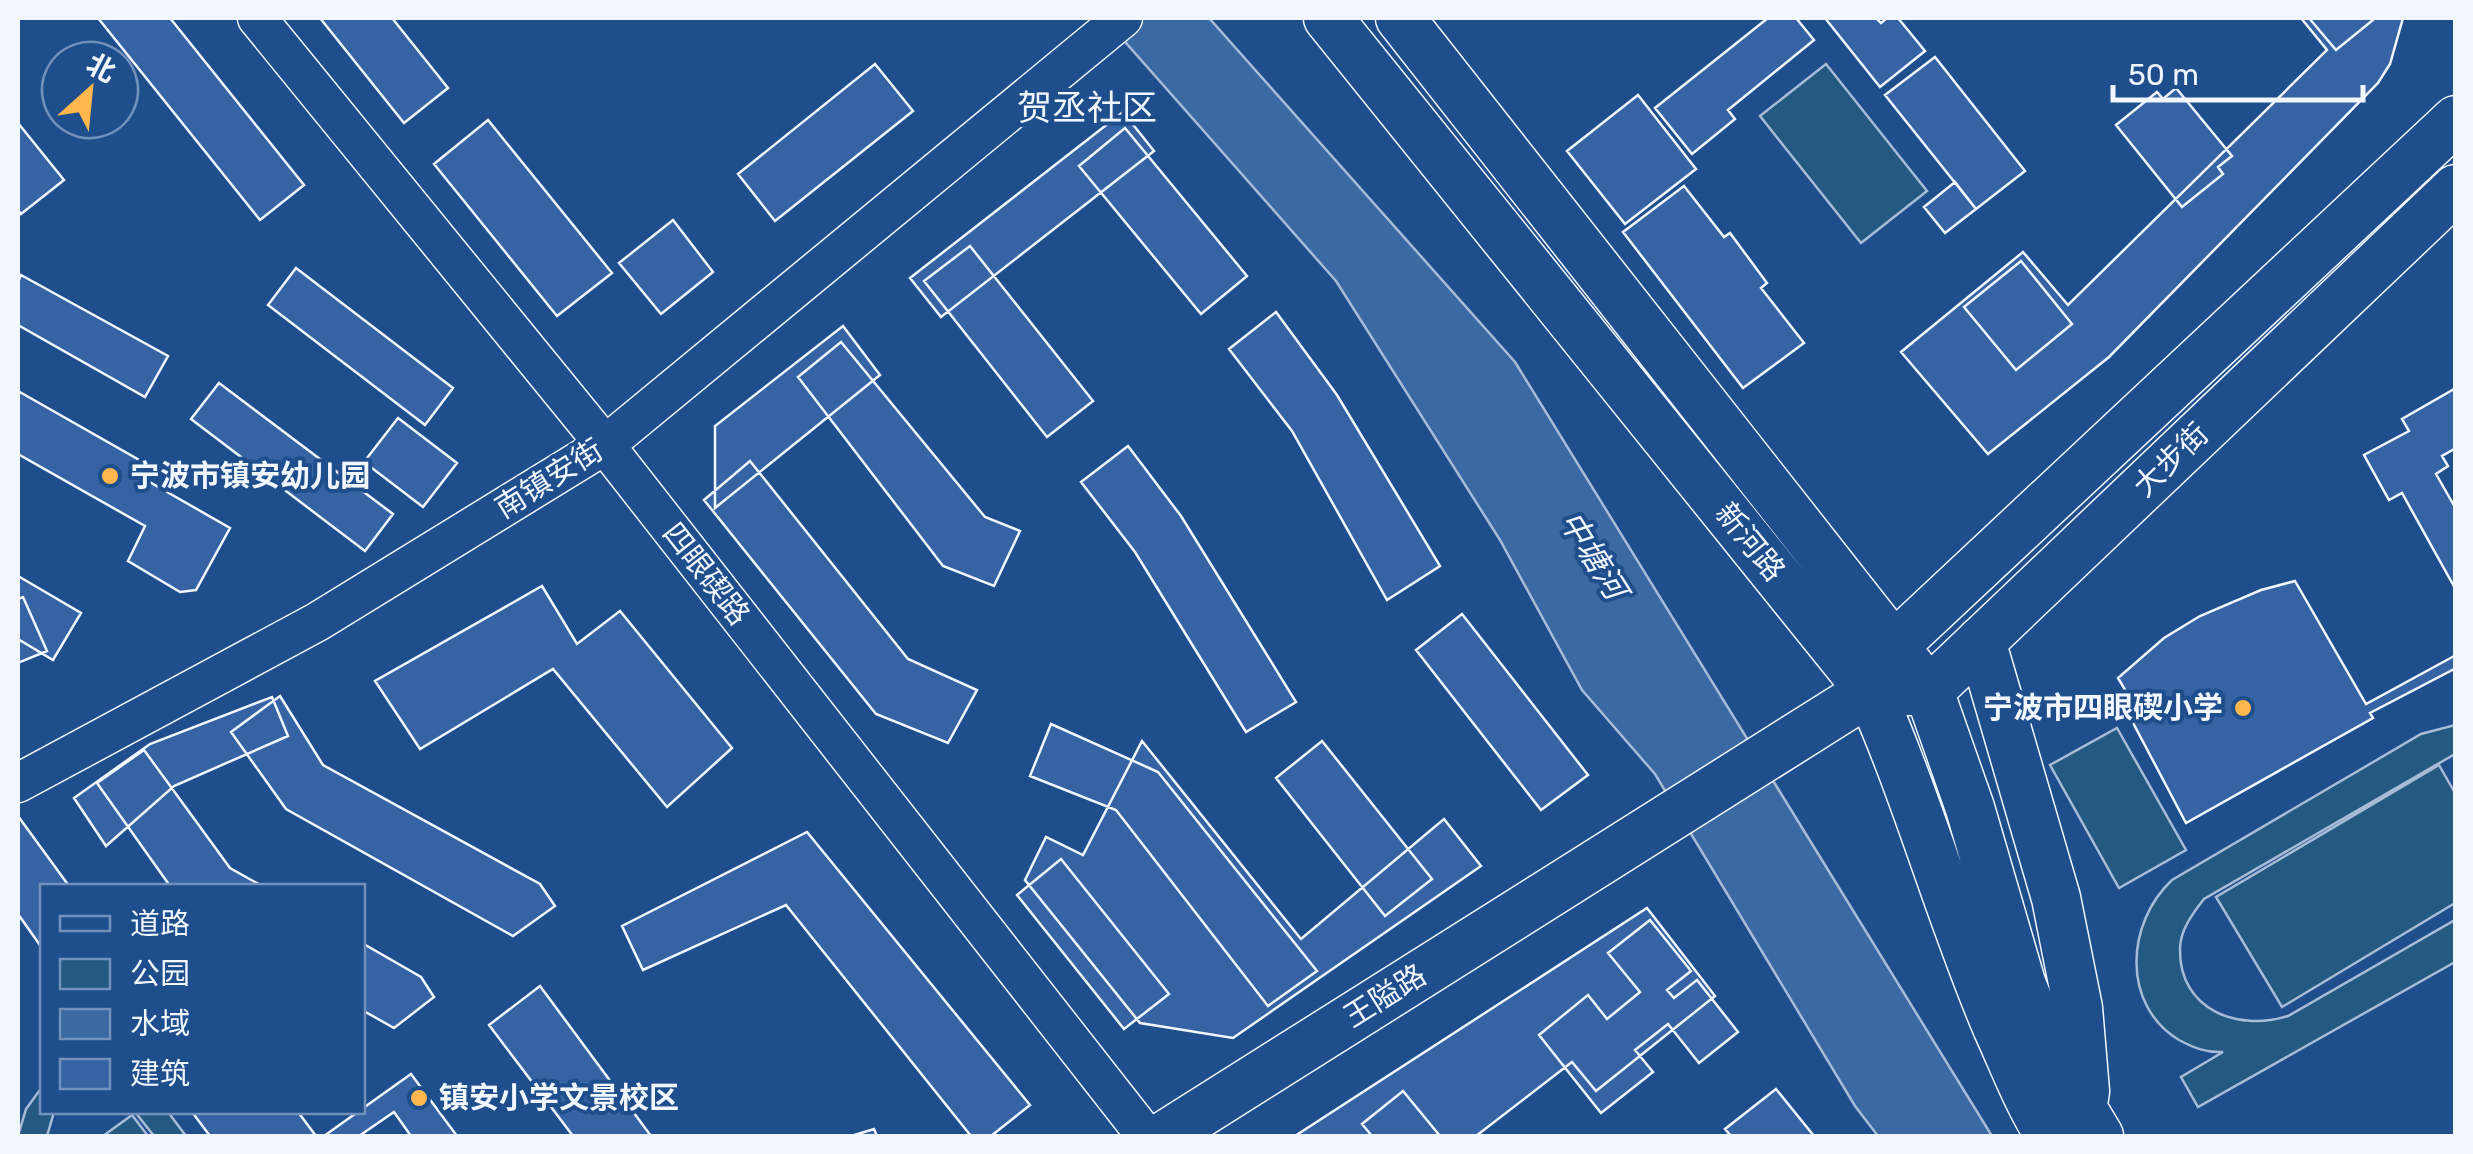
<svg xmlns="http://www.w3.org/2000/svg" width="2473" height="1154" font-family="Rubik,'Noto Sans SC',sans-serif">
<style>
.green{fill:#245a82;stroke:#a8bbd7;stroke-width:2.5}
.water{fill:#3b69a3;stroke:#a8bbd7;stroke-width:2.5}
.building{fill:#3563a3;stroke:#f2f6ff;stroke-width:2.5}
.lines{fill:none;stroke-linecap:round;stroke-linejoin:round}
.minor-casing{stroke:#f2f6ff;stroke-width:41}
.major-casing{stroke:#f2f6ff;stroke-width:51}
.minor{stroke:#1f4e8c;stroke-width:38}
.major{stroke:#1f4e8c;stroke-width:48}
.poi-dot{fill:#ffb74d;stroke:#1f4e8c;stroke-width:4}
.labels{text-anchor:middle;stroke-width:8;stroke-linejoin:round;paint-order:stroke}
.street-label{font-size:30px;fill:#f2f6ff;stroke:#1f4e8c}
.poi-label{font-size:30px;font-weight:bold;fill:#f2f6ff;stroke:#1f4e8c;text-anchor:start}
.water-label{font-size:32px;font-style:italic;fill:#f2f6ff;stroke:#1f4e8c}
.quarter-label{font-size:35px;fill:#f2f6ff;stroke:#1f4e8c}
</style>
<rect width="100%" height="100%" fill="#1f4e8c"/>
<path class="green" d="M1826 64 1927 191 1861 243 1760 116Z
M2455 725V754L2204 899C2193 913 2180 930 2180 949 2179 1010 2238 1032 2288 1016L2455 920V962L2198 1107 2181 1077 2223 1052C2207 1053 2194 1048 2179 1040 2121 1005 2126 923 2172 880L2421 734Z
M2117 728 2186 850 2119 888 2050 765Z
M2439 765 2455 793V903L2282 1007 2216 897Z
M42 1087V1112H54L47 1136H18L26 1109Z
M135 1112H168L186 1136H154Z
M132 1115 148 1136H103Z"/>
<path class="water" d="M1104 18H1209L1515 362 1992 1136H1878L1855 1106 1655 774 1582 690 1500 540 1336 281Z"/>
<path class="building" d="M98 18H170L304 185 260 220Z
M320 18H392L448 88 404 123Z
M1768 18H1796L1814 40 1728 110 1735 119 1692 154 1655 108Z
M1825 18H1876L1881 23 1887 18H1898L1925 51 1880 87Z
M2301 18H2403L2390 64 2378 83 2109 357 1988 454 1901 352 2023 252 2068 305 2327 50Z
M2309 18H2371L2373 20 2336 50Z
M1935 57 2025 171 1976 209 1885 95Z
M875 64 913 111 775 221 738 174Z
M2176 88 2232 156 2218 167 2223 174 2182 207 2116 125 2157 92 2163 99Z
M1638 95 1696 169 1625 224 1567 151Z
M1123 112 1154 151 941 317 910 278Z
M488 120 612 273 557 316 434 164Z
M18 123 64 180 21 214 18 210Z
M1125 128 1247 276 1201 314 1079 166Z
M1955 182 1976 209 1945 233 1924 207Z
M1684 186 1724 237 1730 233 1767 283 1761 288 1804 343 1743 388 1623 232Z
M673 220 713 272 661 314 619 263Z
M970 246 1093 401 1047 437 924 281Z
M2021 261 2072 324 2016 370 1964 307Z
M296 268 453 388 425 425 268 305Z
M21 275 168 356 145 397 18 325V282Z
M1276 312 1337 395 1440 566 1387 600 1292 431 1229 349Z
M843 326 880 375 715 508V426Z
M841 342 985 517 1020 531 994 586 943 566 798 377Z
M219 383 393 514 365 551 191 419Z
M2456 388V448L2442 456 2448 466 2436 474 2456 509V590L2402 493 2389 500 2364 455 2409 431 2402 419Z
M18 391 148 465 141 477 230 528 196 590 180 592 128 561 145 526 18 454Z
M398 418 457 463 423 507 364 462Z
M1128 446 1181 516 1296 702 1246 732 1135 552 1081 482Z
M750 461 908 659 977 690 948 743 876 714 704 500Z
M18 576 81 613 53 660 18 639Z
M2295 581 2366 704 2456 655V668L2370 713 2373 718 2186 823 2122 702 2130 698 2118 678 2164 638 2200 616 2261 590Z
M542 586 577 644 620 611 732 748 667 807 553 669 420 749 375 681Z
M23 597 47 651 18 663V599Z
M1462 614 1588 775 1541 810 1416 650Z
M280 696 323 765 540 884 555 906 513 936 286 809 231 732Z
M272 697 288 736 174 786 106 846 74 798 150 744Z
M1051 724 1158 772 1317 971 1268 1006 1116 810 1030 776Z
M1142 741 1301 939 1444 819 1481 866 1233 1038 1140 1023 1025 880 1046 837 1083 855Z
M1322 741 1432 879 1385 916 1276 778Z
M144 750 230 868 262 886H170L97 783Z
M18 816 69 886H42V948L18 914Z
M807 832 1030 1105 991 1136H971L786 905 643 970 622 926Z
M1061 859 1169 994 1124 1029 1017 895Z
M1647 908 1715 996 1596 1091 1572 1062 1476 1136H1295Z
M1650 920 1691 971 1667 990 1674 998 1697 980 1738 1032 1699 1063 1668 1024 1635 1050 1653 1072 1601 1113 1539 1035 1588 995 1607 1019 1640 992 1608 953Z
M362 943 421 977 434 997 394 1028 362 1010Z
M540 986 651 1136H573L489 1025Z
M411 1074 457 1136H411L394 1112 359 1136H324Z
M1776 1089 1814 1136H1731L1725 1129Z
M1403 1091 1440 1136H1372L1362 1124Z
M192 1112H298L316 1136H210Z
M874 1129 877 1136H851Z"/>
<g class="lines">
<defs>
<path id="minor" d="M257 18 605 445 1146 1136
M18 783 317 622 605 445 1123 18"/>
<path id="major" d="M1328 18 1870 691C1919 801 1950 917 1997 1027 2014 1064 2028 1102 2050 1136
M1400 18 1929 691 1970 808 2021 983 2048 1051 2099 1136
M1981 641 2056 898 2078 1008 2085 1091 2083 1104
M1899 691H1929L2456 189
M1164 1136 1870 691 1894 646 2456 120"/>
</defs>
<use href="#minor" class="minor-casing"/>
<use href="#major" class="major-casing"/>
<use href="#minor" class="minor"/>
<use href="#major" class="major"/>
</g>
<g class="poi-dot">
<circle cx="110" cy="476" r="10"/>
<circle cx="2243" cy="708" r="10"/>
<circle cx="419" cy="1098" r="10"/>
</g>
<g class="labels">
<g class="street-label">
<text transform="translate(2171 460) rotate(-44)" y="10">大步街</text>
<text transform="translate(549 479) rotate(-32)" y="10">南镇安街</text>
<text transform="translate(1750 542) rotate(51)" y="10">新河路</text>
<text transform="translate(706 574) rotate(52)" y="10">四眼碶路</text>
<text transform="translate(1385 996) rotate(-32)" y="10">王隘路</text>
</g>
<g class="poi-label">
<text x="130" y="486">宁波市镇安幼儿园</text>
<text x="2223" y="718" text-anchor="end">宁波市四眼碶小学</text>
<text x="439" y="1108">镇安小学文景校区</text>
</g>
<g class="water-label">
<text transform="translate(1593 555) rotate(58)" y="11">中塘河</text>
</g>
<g class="quarter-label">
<text x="1087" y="120">贺丞社区</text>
</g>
</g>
<rect width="2473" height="1154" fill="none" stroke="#f2f6ff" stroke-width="40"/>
<rect x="40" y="884" width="325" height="230" fill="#1f4e8c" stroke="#7391ba" stroke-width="2.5"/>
<rect x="60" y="916" width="50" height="15" fill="#1f4e8c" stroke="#7391ba" stroke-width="2.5"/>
<text x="130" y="934" font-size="30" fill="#f2f6ff">道路</text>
<rect x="60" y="959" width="50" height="30" fill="#245a82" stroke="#7391ba" stroke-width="2.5"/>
<text x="130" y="984" font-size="30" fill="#f2f6ff">公园</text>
<rect x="60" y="1009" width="50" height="30" fill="#3b69a3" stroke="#7391ba" stroke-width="2.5"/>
<text x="130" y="1034" font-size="30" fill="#f2f6ff">水域</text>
<rect x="60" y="1059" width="50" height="30" fill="#3563a3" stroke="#7391ba" stroke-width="2.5"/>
<text x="130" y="1084" font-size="30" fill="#f2f6ff">建筑</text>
<g transform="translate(90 90) rotate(27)"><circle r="48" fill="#1f4e8c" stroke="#7391ba" stroke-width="2.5"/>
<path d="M0-8L18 38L0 25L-18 38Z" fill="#ffb74d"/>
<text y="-15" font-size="28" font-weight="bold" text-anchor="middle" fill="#f2f6ff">北</text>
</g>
<path d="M2113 85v15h250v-15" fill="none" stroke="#f2f6ff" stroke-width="5"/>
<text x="2128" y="85" font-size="30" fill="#f2f6ff" stroke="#1f4e8c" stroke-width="8" paint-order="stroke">50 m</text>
</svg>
